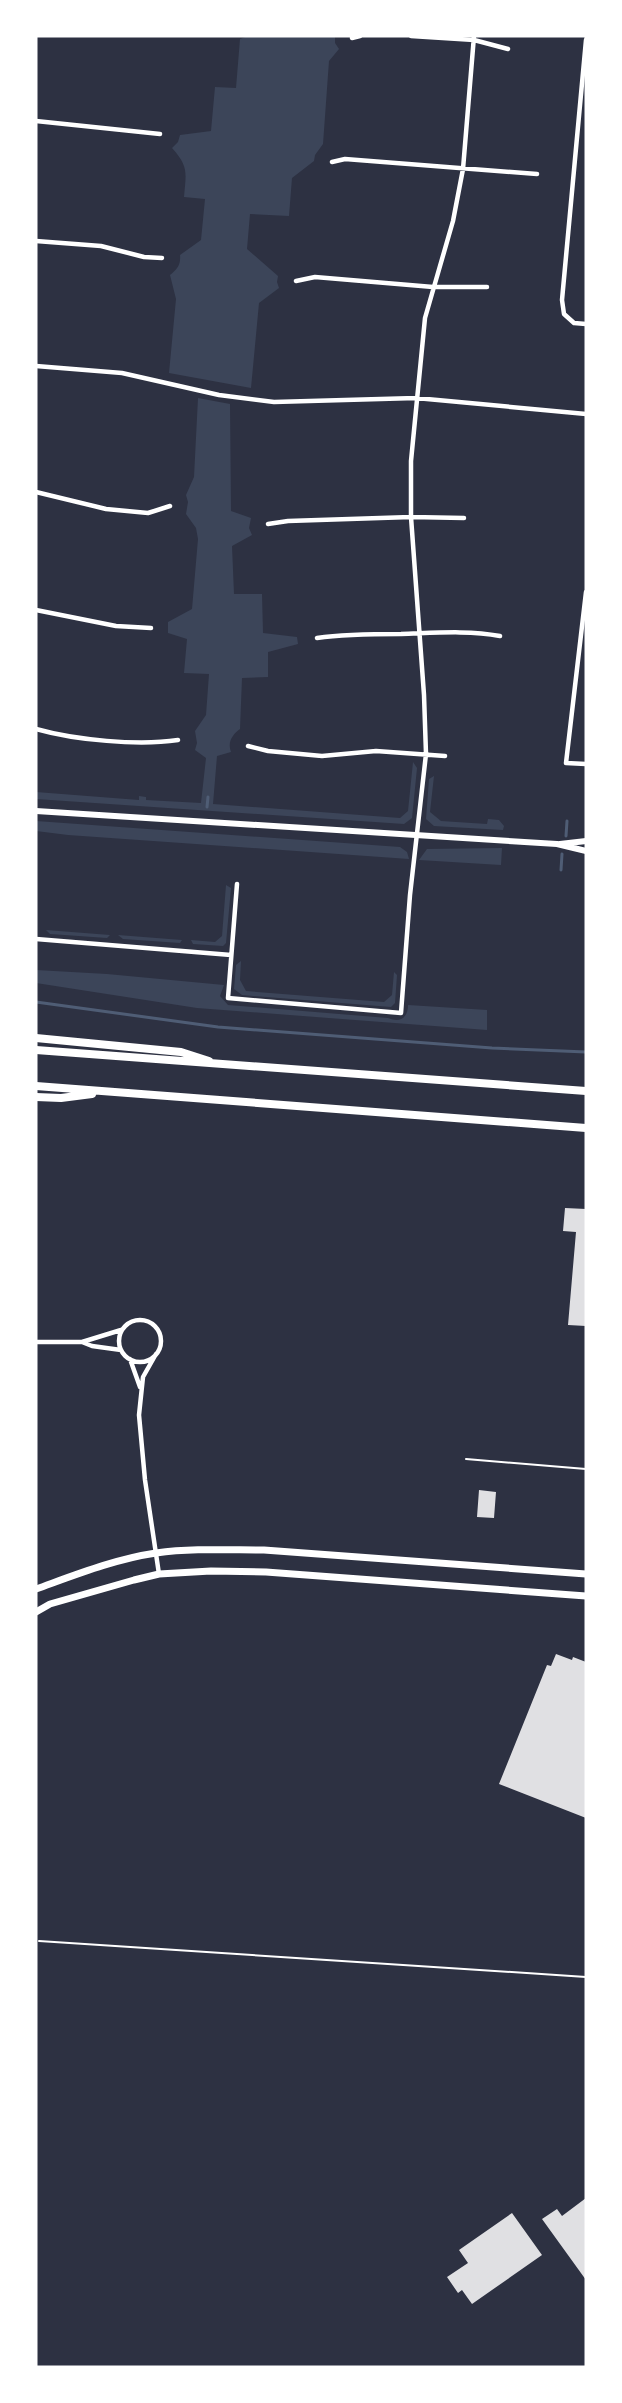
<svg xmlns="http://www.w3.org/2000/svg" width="622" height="2403" font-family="'Golos Text',sans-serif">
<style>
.green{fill:#3c4559}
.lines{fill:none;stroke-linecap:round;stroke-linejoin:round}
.stream{stroke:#4f5d75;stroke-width:3}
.building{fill:#e0e0e3}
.service{stroke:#fff;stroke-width:2}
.minor{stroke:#fff;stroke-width:4.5}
.tertiary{stroke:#fff;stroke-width:6}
.secondary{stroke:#fff;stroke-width:7}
.motorway{stroke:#fff;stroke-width:8}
</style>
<rect width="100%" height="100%" fill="#2d3142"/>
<path class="green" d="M248 36H335V43L339 49 329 61 323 144 315 155 314 161 292 178 289 216 250 214 247 249 278 276 277 282 279 288 259 303 251 388 169 373 176 299 170 275C177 269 181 265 180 255L201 240 205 199 184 197C186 173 189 167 172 148L178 142 180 135 211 131 215 87 236 88 240 39Z
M198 398 230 404 231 511 251 518 249 528 252 535 232 546 234 594H262L263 633 297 637 298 644 268 652V677L242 678 240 729C233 734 227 742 231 752L217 756 213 804 400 818 408 811 413 762 417 768 412 818 404 824 36 799V792L139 800V796L146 797V800L201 803 206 758 195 750 197 743 195 731 206 715 209 674 184 673 187 639 168 633V622L192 609 198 539 196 528 186 514 188 502 186 495 194 477Z
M434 776 430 812 441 821 487 824 488 819 499 820 504 826 503 830 434 826 426 819 429 779Z
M36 821 400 847 407 852 409 859 68 835 36 831Z
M502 848 501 865 419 860 427 849Z
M226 885 231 888 226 943 223 946 193 944 191 940 215 942 222 936Z
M46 930 110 935 107 938 50 934Z
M118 935 182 940 180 943 123 939Z
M241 961 240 980 246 991 384 1002 392 995 394 972 397 975 395 1003 391 1007 242 995 234 989 236 965Z
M36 970 107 974 224 985 220 996 228 1005 388 1018C400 1023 408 1018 408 1005L487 1010V1030L197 1008 36 983Z"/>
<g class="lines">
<path class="stream" d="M207 807 208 797
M566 836 567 821
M561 870 562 854
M36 1002 218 1027 492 1048 586 1052"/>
</g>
<path class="building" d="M565 1208 586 1209V1326L568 1325 576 1232 563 1231Z
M479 1490 496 1492 494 1518 477 1517Z
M556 1654 572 1660 573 1657 586 1662V1818L499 1784 547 1665 551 1666Z
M586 2198V2280L542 2219 557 2209 562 2216Z
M512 2213 542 2255 472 2304 462 2290 458 2293 447 2277 468 2263 459 2250Z"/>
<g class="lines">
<path class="service" d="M466 1459 586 1469
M39 1941 586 1977"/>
<path class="minor" d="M411 36 474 40 508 49
M352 38 360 36
M586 40 562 300 564 314 574 323 586 324
M36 121 160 134
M332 162 345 159 537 174
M36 241 101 246 144 257 162 258
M296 281 315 277 433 287H487
M36 366 122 373 219 395 274 402 416 398 586 414
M36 492 106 509 148 513 170 506
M268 524 288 521 411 517 464 518
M586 592 566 763 586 764
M36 610 116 626 151 628
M317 638C345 634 373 634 401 634 434 633 468 630 500 636
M36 729C75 740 138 746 178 740
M248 746 268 751 322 756 376 751 445 756
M237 884 228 998 401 1013 410 895 426 754 424 695 411 517V461L425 318 453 221 463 169 474 36
M36 939 231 955
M119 1341a21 21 0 1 1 42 0a21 21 0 1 1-42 0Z
M36 1342H82L92 1346 121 1350
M82 1342 121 1330
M156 1354 143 1377 139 1415 145 1480 159 1574
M130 1359 140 1387"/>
<path class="tertiary" d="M36 811 557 844 586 851
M560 844 586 841"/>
<path class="secondary" d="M36 1589C75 1575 115 1559 156 1553 192 1548 228 1550 264 1550L586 1574
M36 1612 50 1604 134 1580 159 1574 211 1571 266 1572 586 1596"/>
<path class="motorway" d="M36 1038 181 1052 209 1061
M36 1050 586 1091
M36 1086 586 1128
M36 1097 61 1098 92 1094"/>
</g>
<rect width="622" height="2403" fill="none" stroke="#ffffff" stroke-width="75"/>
</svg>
